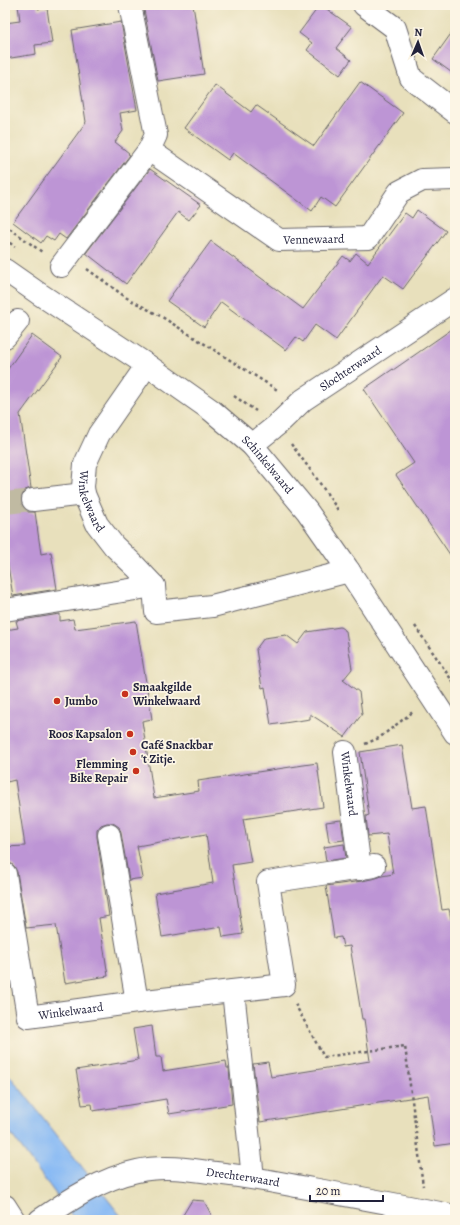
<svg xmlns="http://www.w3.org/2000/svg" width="460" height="1225" font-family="Alegreya,serif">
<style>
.water{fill:#87b9f4;stroke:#546e98}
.building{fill:#bd95d5}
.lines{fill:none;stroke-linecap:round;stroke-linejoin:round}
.street-tunnel{stroke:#c0baa2;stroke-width:22;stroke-dasharray:22 11;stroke-linecap:butt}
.street-casing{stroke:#676468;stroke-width:24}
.secondary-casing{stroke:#676468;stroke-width:24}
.path{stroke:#676468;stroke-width:2.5;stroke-dasharray:3 3;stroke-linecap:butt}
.street{stroke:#fff;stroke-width:22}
.secondary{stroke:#fff;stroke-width:22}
.poi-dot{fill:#c8321e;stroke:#fcf5e5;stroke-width:1.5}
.labels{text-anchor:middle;stroke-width:3.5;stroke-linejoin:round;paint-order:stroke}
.street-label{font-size:12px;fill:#22223b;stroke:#fcf5e5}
.poi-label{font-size:12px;font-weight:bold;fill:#22223b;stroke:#fcf5e5;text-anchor:start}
</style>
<rect width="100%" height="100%" fill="#fcf5e5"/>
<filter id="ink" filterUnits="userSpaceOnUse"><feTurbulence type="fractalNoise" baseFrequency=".025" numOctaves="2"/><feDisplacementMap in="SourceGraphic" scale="8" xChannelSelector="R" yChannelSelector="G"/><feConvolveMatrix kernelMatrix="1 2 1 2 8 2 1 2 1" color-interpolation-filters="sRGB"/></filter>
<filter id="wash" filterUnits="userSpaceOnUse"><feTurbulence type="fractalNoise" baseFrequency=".012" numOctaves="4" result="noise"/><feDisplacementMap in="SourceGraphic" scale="16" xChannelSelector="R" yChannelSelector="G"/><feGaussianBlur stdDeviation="0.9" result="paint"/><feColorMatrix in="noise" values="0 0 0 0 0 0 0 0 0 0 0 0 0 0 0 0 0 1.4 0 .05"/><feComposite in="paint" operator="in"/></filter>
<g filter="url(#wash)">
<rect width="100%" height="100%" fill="#e8e0bc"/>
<path class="water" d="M5 1070 22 1091 124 1220H75L5 1126Z"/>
<g id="blocks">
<path class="building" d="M18 5H37L38 9 47 8 52 43 35 45 36 54 5 59V23L20 21Z
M143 5H193L204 74 158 81Z
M320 5H321L352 27 336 48 351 60 340 75 307 50 312 43 299 33Z
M121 22 137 110 120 113 123 131 115 142 129 153 128 154 130 155 66 239 59 234 54 241 46 236 41 243 13 222 86 122 72 30Z
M455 28V75L433 59Z
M360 82 403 113 335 207 321 197 312 211 233 153 228 160 184 128 215 85 251 112 256 105 314 146Z
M150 169 201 205 189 220 178 212 126 284 86 253Z
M417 210 446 231 403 289 383 275 336 340 315 325 303 342 296 337 286 350 221 302 204 327 167 301 211 241 303 309 343 256 350 261 356 253 368 263 405 213 412 218Z
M455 327V562L396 475 414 463 364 389 393 369V370Z
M32 335 62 357 20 414 31 488 25 490 22 495 21 501 23 508 28 512H35L41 554 51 552 57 589 13 596 7 560 5 561V373Z
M60 614V621L73 619 75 629 136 621 152 719 142 721 154 798 199 791 198 781 317 763 323 807 243 819 251 862 232 865 243 934 223 937 221 927 162 937 155 893 213 883 206 834 137 846 143 878 129 880 121 833 119 827 113 823H107L101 825 97 830V837L109 916 99 918 108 976 65 983 56 925 26 928 17 872 14 866 10 863 5 862V847L25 846 15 780 7 782 5 768V630L18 628 16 621Z
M340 627 346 631 352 669 343 680 359 692 362 714 345 737 310 714V719L271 725 265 687 262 688 256 649 264 638 286 635 298 644 307 632Z
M402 745 412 808 426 806 442 910 449 909 451 919 455 918V1143L435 1146 428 1095 260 1122 253 1064 268 1062 271 1077 370 1061 364 1019H362L350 946 343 947 341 937 334 938 326 886 362 881 376 878 382 876 393 874 387 834 368 836 366 816 369 815 360 752Z
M341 820 344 840 329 842 326 822Z
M344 844 346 858 326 861 324 847Z
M152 1026 156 1057H161L163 1071 226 1061 227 1068H229L232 1104 169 1114 166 1099 93 1111 92 1104 82 1105 76 1070 138 1060 133 1029Z
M192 1200 204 1201 214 1220H180Z"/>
</g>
</g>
<g filter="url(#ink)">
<use href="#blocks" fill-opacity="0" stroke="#676468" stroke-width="1"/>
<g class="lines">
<path class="street-tunnel" d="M5 503 33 500"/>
<defs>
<g id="street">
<path d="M364 5 395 28 411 78 455 112"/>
<path id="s1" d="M149 150 279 240 368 238 399 192 422 180 455 179"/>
<path d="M61 266 149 150 156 135 130 5"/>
<path d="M5 337 18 321"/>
<path id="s2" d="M147 365 99 434 85 464 83 487 84 494 97 524 114 546 136 567 154 586 156 612 212 606 349 571"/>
<path id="s3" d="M252 445 277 425 303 400 455 299"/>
<path d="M33 500 84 494"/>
<path d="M5 610 154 586"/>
<path id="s4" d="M345 752 360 869"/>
<path d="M109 835 137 1002"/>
<path id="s5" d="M5 874 28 1017 137 1002 284 985 268 882 374 866"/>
<path d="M233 991 253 1178"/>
<path d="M5 1206 14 1220"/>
</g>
<g id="secondary">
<path id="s6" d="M5 270 38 293 150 367 211 410 252 445 307 511 347 568 455 733"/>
<path id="s7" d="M40 1220C69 1200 103 1178 137 1171 163 1165 189 1169 216 1173 241 1176 266 1180 291 1185 345 1195 400 1205 455 1216"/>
</g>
</defs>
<use href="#street" class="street-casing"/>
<use href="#secondary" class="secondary-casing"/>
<path class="path" d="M5 225 42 252
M5 239 15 247
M87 269 127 298 162 317 279 391
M234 396 256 411
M291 444 315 476 338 510
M415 626 455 685
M365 744 379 738 414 711
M295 1004 324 1057 405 1046 423 1186"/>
<use href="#street" class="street"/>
<use href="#secondary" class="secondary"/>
</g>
</g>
<g class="poi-dot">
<circle cx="125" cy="694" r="4"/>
<circle cx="57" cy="701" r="4"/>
<circle cx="130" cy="734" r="4"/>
<circle cx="133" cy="752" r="4"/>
<circle cx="136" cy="771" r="4"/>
</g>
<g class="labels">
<g class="street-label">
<text dy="4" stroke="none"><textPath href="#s1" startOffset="193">Vennewaard</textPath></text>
<text dy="4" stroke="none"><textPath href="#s3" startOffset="125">Slochterwaard</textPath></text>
<text dy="4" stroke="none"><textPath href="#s6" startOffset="328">Schinkelwaard</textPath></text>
<text dy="4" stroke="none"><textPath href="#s2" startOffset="156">Winkelwaard</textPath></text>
<text dy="4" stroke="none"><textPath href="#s4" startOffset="32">Winkelwaard</textPath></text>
<text dy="4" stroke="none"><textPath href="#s5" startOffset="188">Winkelwaard</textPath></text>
<text dy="4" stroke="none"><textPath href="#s7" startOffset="216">Drechterwaard</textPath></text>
</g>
<g class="poi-label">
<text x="133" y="691">Smaakgilde<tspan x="133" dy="14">Winkelwaard</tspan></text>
<text x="65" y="705">Jumbo</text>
<text x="122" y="738" text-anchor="end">Roos Kapsalon</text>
<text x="141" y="749">Café Snackbar<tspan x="141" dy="14">'t Zitje.</tspan></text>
<text x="128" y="768" text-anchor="end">Flemming<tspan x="128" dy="14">Bike Repair</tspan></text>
</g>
</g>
<rect width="460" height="1225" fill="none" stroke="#fcf5e5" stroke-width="20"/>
<g transform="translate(418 42) rotate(2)" stroke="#fcf5e5" stroke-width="3" paint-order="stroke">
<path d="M0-3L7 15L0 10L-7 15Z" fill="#22223b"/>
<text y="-6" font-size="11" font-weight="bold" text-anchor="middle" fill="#22223b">N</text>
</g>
<path d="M310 1195v6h73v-6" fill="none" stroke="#22223b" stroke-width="2"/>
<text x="316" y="1195" font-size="12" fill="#22223b" stroke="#fcf5e5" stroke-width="3" paint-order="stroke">20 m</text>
</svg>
